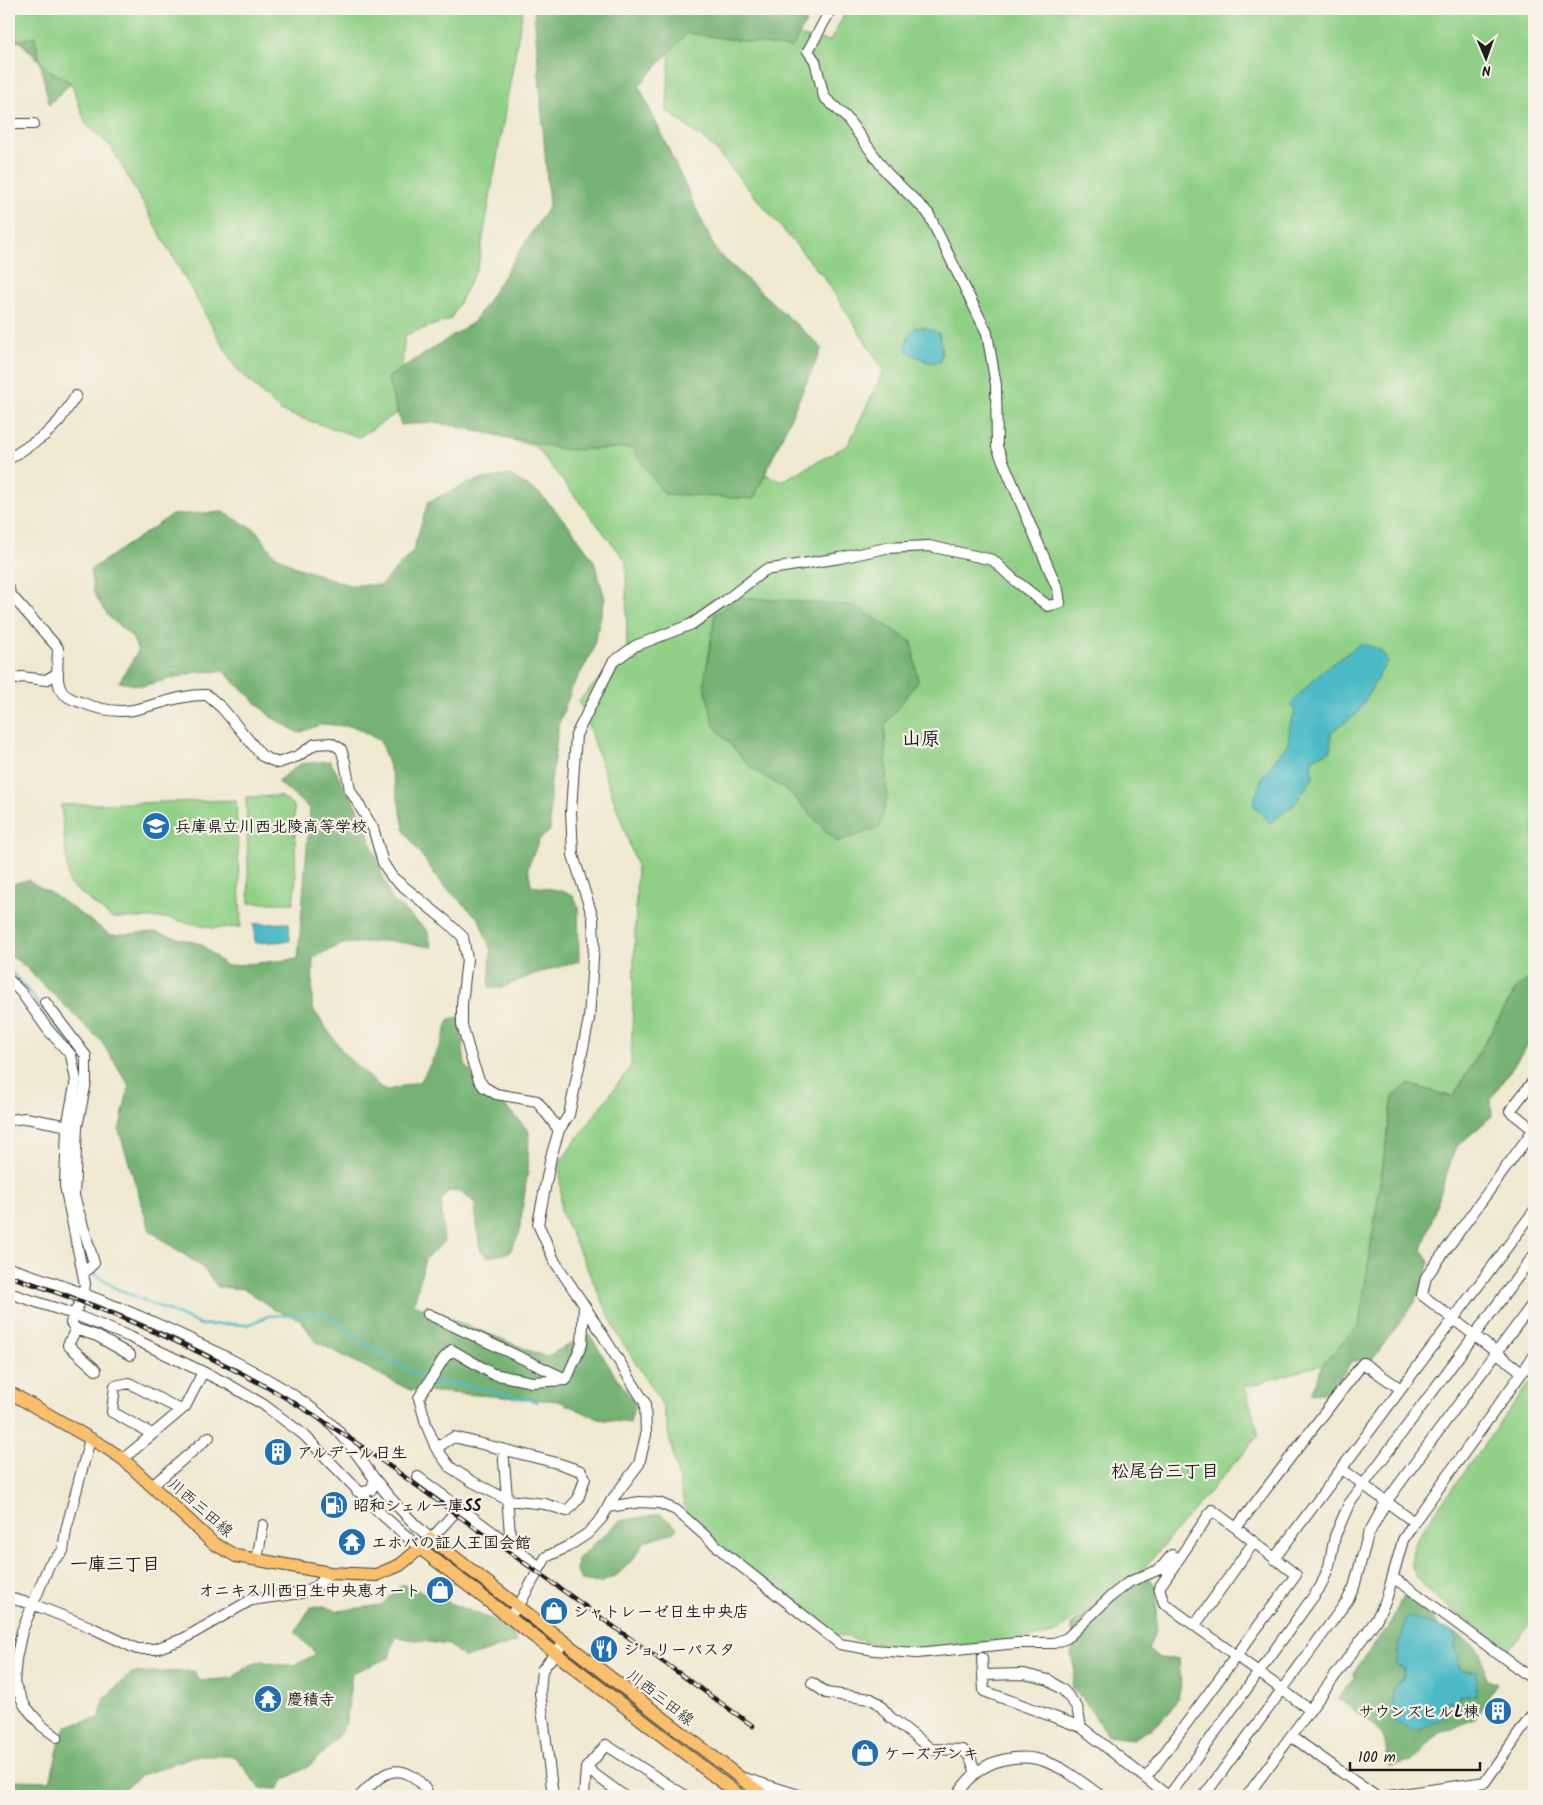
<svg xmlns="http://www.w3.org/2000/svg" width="1543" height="1805" font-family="Kalam,'Klee One',sans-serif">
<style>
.green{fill:#90d086;stroke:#567651}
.forest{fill:#74b273;stroke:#486748}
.water{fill:#4cbac6;stroke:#346b71}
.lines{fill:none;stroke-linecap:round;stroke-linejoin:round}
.stream{stroke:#4cbac6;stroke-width:2.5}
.minor-casing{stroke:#3c3b37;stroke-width:12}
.major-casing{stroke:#3c3b37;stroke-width:14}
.minor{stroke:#fff;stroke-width:10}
.major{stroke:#f9bf6d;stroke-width:12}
.rail-casing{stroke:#1c1c1c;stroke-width:4.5}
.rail{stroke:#f7f3e8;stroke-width:2.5;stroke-dasharray:8;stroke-linecap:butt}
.labels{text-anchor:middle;stroke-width:4.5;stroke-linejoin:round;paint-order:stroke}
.poi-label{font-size:16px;font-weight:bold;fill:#1c1c1c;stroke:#f7f3e8;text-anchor:start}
.street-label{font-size:16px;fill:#1c1c1c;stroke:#f7f3e8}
.neighbourhood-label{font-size:18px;font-weight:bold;fill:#1c1c1c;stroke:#f7f3e8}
.quarter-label{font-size:19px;font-weight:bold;fill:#1c1c1c;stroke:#f7f3e8}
</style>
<rect width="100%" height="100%" fill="#f7f3e8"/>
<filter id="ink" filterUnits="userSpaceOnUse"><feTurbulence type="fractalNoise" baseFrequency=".02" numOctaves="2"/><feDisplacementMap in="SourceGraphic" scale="10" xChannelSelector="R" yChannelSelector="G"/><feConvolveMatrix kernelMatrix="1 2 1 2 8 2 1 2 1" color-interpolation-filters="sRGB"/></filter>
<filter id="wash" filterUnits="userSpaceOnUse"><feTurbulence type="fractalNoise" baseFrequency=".0096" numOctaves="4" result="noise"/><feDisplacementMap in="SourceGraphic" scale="20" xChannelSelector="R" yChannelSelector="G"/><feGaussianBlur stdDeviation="1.12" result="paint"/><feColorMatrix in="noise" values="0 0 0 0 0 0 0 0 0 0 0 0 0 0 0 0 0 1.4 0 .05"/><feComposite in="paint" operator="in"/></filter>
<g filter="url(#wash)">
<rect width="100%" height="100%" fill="#efe9d2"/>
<path class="green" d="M9 9H523L478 266 451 319 405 335 397 413 359 437 280 411 235 367 111 147 86 124 71 83 49 70 9 31Z
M847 9H1534V974L1516 989 1453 1097 1408 1084 1393 1097 1359 1326 1323 1364 1245 1387 1259 1435 1142 1570 1053 1634 925 1656 826 1632 688 1522 662 1404 619 1337 561 1212 560 1162 631 1066 637 866 579 700 627 651 626 561 536 447 472 428 696 446 782 481 848 445 884 370 825 279 712 146 667 111 671 15 830 41Z
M280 796 294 806 296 879 293 903H249L246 797Z
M236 800 241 927 212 928 167 918H112L69 884 61 805Z
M1534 1376V1620L1508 1650C1487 1634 1416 1590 1412 1567 1410 1556 1415 1543 1420 1533Z"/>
<path class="forest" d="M534 9H813L792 48 687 33 639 86 716 251 822 348 754 499 664 494 632 448 568 450 434 422 401 425 387 378 474 322 549 206Z
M9 31 19 41 35 36 40 61 49 70 71 83 49 105 40 61 19 41 12 43Z
M510 475 540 494 571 528 594 561 605 599 592 653 573 686 559 723 550 789V831L539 840 528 867 531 885C545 889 560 889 573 895L578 907 579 961 534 974 501 988 489 987 491 951 479 919 442 884 405 832 394 781 380 741 355 727 322 724 299 733 271 717 223 671 197 672 142 686 119 682 138 651 132 637 109 617 94 594 90 570 172 515 223 512 256 530 273 554 296 567 349 585H381L413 551 428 502 473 481Z
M740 597 856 606 912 642 918 681 885 725 887 797 880 827 837 842 789 792 750 767 714 726 704 683 715 614Z
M330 761 361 815 391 899 427 930 432 947 390 941 343 944 313 957 312 1008 346 1056 385 1091 421 1081 441 1044 449 1019 459 1017 465 1064 482 1092 506 1107 529 1131 528 1169 519 1234 509 1253 487 1257 480 1249 474 1202 461 1192 448 1191 441 1201 444 1242 425 1259 414 1304 546 1357 589 1334 614 1374 635 1403 630 1423 598 1419 559 1401 410 1390 315 1341 300 1319 275 1310 245 1289 218 1287 202 1267 150 1231 119 1131 129 1085 101 1041 21 963 9 955V885L28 880 52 894 111 935 156 932 201 944 226 966 298 959 310 809 277 781 300 764Z
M1534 974V1036L1491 1098 1492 1116 1455 1148 1422 1250 1430 1263 1415 1302 1372 1360 1352 1361 1330 1392 1311 1394 1323 1364 1359 1325 1393 1097 1408 1084 1453 1097 1516 989Z
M660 1514 678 1528 674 1532 645 1541 633 1560 618 1574 600 1583 581 1580 576 1571 577 1559 620 1521Z
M1143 1569 1157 1588 1156 1630 1148 1650 1159 1658 1179 1659 1181 1685 1178 1698 1167 1716 1155 1726 1132 1739 1108 1736 1083 1699 1073 1690 1072 1684 1075 1672 1071 1653 1075 1642 1071 1625Z
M402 1584 511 1627 516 1642 465 1658 449 1645 395 1637 389 1658 352 1673 346 1723 333 1743 309 1766 285 1779 278 1789 259 1788 235 1756H194L140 1776 115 1796H9V1780L50 1781 62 1734 67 1726 100 1718 103 1699 132 1673 194 1671 200 1681 232 1678 248 1666 261 1661 281 1665H295L316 1654 295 1632 311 1607 324 1606 337 1611 382 1605Z
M1403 1596 1425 1607 1439 1626 1408 1617 1399 1643 1397 1666 1404 1668V1677L1399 1684 1428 1727 1434 1721 1444 1718 1440 1713V1705L1449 1701 1457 1702 1459 1696 1468 1694 1476 1695 1472 1670 1461 1671C1454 1658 1456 1647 1456 1633L1481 1651 1486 1680 1497 1683 1475 1719 1439 1733 1412 1762 1390 1766C1386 1755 1387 1745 1382 1735 1378 1725 1347 1706 1337 1698L1354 1679 1353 1673 1390 1624Z"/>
<path class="water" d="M916 327H922L939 333 942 351 940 362H928L906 351C905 342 909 333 916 327Z
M1362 643 1382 651 1387 661 1357 714 1331 732 1330 751 1312 759 1311 768 1314 775 1294 805 1270 823 1253 804 1262 777 1288 743 1290 724 1295 712 1291 703 1322 671Z
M289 923 290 941 255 943 254 924Z
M1408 1617 1420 1620 1456 1633 1455 1651 1459 1654 1458 1666 1461 1671H1477L1476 1695 1468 1694 1459 1696 1457 1702 1449 1701 1440 1705V1713L1445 1718C1433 1721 1429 1726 1419 1731L1395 1723 1392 1690 1404 1677V1668L1397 1666 1399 1643Z"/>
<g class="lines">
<path class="stream" d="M9 969 35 999 78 1055 81 1077
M82 1240 87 1266
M90 1270 115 1288 202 1325 232 1324 248 1325 268 1316 324 1313 374 1349 426 1381
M431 1383 461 1384 538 1402"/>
</g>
</g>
<g filter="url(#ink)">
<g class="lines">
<defs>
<path id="minor" d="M9 124H34
M9 459 45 435 59 421 76 396
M9 589 10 594 58 648C58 661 55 679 61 690 65 697 73 700 80 702 95 708 116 713 133 710 158 705 182 694 207 695L222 708 262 756 278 763 298 756 315 744 331 743 341 749 345 762 350 790 373 828 383 863 392 877 446 921 463 937 467 959 462 1004V1025L472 1061 479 1080 484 1087 496 1094 537 1101 559 1130
M9 681 21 677 46 680 58 673
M9 980 21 992 49 1031 71 1055 76 1080 67 1127 65 1186 85 1284C84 1298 75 1310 71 1323L76 1329 97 1336 130 1355
M45 1002 86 1056V1082L77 1127 74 1196 94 1263 84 1273
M1534 1080 1510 1111 1534 1130
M9 1120 26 1118 74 1127
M9 1268C85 1292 159 1322 230 1359 265 1377 299 1396 329 1422 347 1438 360 1459 374 1478 391 1500 410 1521 431 1539L459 1508
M9 1293 73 1314 130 1337 226 1383 264 1405 304 1435 380 1513 421 1549
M428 1314 566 1379
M76 1329 68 1345 96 1370
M1522 1372 1422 1295 1426 1277 1534 1129
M566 1380 582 1344 584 1305
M152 1434 112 1412 115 1386 129 1383 181 1410
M454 1437 557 1463 581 1471 585 1478 578 1499 567 1511 545 1504 508 1500 473 1482 450 1467 436 1448Z
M436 1448 426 1424 419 1398 444 1358 452 1350 493 1374 532 1382 566 1380
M503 1449 511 1546
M123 1459 185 1407 203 1372
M1342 1469 1414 1522
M418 1477 540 1567
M152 1486 209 1437
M357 1491 363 1492 371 1490 375 1479
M608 1507 640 1502 659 1503 676 1510 728 1556 840 1644 874 1650 917 1653 1017 1643H1054L1067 1638 1110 1597 1129 1582 1160 1569 1172 1555 1178 1560
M1274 1559 1534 1211
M257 1560 263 1525
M1393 1578 1406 1586 1534 1680
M9 1598 32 1604 88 1626 137 1649H155L183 1639 251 1600 301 1593 317 1586 330 1573
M513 1612 518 1607 546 1557 567 1547 587 1534 602 1518 611 1501 639 1464 646 1435 645 1403 584 1305 555 1262 538 1224 551 1157 559 1130 569 1115 589 1019 594 943 593 918 573 855 571 811 576 735 613 662 635 646 692 624 725 601 765 570 840 558 886 548 929 546 993 560 1012 578 1048 606 1060 603 1058 590 997 447 996 385 987 333 928 213 887 173 846 117 824 97 815 61 808 51 831 9
M1195 1625 1254 1542
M982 1658 984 1691 1081 1727 1168 1796
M983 1675 1024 1674 1049 1680 1064 1691 1077 1707 1081 1727
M812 1683 826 1693 871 1699 878 1703 890 1717 931 1749 963 1750 970 1757 976 1773
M1310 1710 1164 1603 1159 1588 1212 1510 1236 1528 1363 1363 1401 1389
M1291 1736 1375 1796
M57 1737 42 1726 25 1706 14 1683 16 1659 22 1631 49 1565 63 1551 66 1530 90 1439
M586 1768 624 1796
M744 1778 802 1796
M1146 1778 1296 1575 1236 1528
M360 1796C367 1789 375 1780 384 1775 403 1764 422 1780 429 1796
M553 1796 540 1693 542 1670 564 1642
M584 1796 586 1768 606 1745 684 1795V1796
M956 1796C962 1788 968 1779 976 1773 995 1757 1027 1753 1049 1763 1068 1770 1084 1784 1101 1796
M1169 1796 1321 1586 1329 1566 1335 1536 1349 1504 1534 1255
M1204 1796 1347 1601 1354 1587 1368 1535 1386 1502 1534 1302
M1247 1796 1376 1620 1386 1600 1403 1540 1414 1522 1534 1356
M1389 1796 1485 1782 1534 1712"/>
<path id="major" d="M9 1392 105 1447 123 1459 213 1543 236 1556 330 1573 376 1575 400 1565 431 1539 764 1796
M421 1549 740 1796"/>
</defs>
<use href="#minor" class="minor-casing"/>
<use href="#major" class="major-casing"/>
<use href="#minor" class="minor"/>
<use href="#major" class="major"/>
<defs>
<path id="rail" d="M9 1276C101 1306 189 1344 274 1391 339 1428 399 1473 460 1517 557 1586 655 1656 753 1726"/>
</defs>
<use href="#rail" class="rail-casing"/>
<use href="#rail" class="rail"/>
</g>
</g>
<defs>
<symbol id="school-disc" viewBox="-11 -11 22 22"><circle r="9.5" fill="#1f6fb2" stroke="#f7f3e8"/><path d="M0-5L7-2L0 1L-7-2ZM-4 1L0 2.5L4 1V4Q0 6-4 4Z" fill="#fff"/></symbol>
<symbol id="building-disc" viewBox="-11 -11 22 22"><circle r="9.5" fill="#1f6fb2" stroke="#f7f3e8"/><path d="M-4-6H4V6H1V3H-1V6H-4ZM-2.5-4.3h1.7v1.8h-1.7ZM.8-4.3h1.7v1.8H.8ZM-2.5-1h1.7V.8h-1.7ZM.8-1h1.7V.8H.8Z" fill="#fff"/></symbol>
<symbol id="fuel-disc" viewBox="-11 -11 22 22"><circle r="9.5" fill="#1f6fb2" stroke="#f7f3e8"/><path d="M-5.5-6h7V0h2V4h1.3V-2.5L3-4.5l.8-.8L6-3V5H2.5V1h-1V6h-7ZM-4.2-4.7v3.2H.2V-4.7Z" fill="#fff"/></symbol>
<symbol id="temple-disc" viewBox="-11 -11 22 22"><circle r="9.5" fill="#1f6fb2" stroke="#f7f3e8"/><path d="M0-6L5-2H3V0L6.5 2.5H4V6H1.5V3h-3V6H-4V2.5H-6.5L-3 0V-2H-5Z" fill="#fff"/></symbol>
<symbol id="shop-disc" viewBox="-11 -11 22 22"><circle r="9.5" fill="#1f6fb2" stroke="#f7f3e8"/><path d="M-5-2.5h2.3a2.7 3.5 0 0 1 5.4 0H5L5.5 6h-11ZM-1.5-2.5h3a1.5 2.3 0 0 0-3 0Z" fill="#fff"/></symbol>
<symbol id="restaurant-disc" viewBox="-11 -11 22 22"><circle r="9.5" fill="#1f6fb2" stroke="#f7f3e8"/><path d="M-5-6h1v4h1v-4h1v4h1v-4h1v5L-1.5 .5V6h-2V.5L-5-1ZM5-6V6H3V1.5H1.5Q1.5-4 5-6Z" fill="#fff"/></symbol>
</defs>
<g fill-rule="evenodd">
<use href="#school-disc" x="140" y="810" width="32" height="32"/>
<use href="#building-disc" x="262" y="1436" width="32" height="32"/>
<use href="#fuel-disc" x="318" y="1489" width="32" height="32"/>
<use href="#temple-disc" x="336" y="1526" width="32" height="32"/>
<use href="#shop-disc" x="424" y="1574" width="32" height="32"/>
<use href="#shop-disc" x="538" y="1595" width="32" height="32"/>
<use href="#restaurant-disc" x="588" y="1633" width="32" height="32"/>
<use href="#temple-disc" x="252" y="1683" width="32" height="32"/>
<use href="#building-disc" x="1482" y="1695" width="32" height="32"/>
<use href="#shop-disc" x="849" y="1737" width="32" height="32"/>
</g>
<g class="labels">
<g class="poi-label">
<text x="175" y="832">兵庫県立川西北陵高等学校</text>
<text x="297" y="1458">アルデール日生</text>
<text x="353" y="1511">昭和シェル一庫SS</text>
<text x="371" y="1548">エホバの証人王国会館</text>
<text x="421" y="1596" text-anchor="end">オニキス川西日生中央恵オート</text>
<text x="573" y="1617">シャトレーゼ日生中央店</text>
<text x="623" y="1655">ジョリーパスタ</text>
<text x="287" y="1705">慶積寺</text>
<text x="1479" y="1717" text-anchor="end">サウンズヒルL棟</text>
<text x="884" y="1759">ケーズデンキ</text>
</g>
<g class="street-label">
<text transform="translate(201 1507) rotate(41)" y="6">川西三田線</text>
<text transform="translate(661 1697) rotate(38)" y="6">川西三田線</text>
</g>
<g class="neighbourhood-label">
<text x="1165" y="1477">松尾台三丁目</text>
<text x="115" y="1570">一庫三丁目</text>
</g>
<g class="quarter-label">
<text x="921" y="745">山原</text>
</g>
</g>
<rect width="1543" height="1805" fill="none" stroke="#f7f3e8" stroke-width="30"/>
<g transform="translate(1486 58) rotate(178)" stroke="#f7f3e8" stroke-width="4" paint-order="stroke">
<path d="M0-4L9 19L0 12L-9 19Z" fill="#1c1c1c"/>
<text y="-8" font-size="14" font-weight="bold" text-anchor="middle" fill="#1c1c1c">N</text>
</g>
<path d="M1350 1762v8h130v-8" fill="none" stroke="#1c1c1c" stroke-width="2.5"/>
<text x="1358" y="1762" font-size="15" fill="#1c1c1c" stroke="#f7f3e8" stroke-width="4" paint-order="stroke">100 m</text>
</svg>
